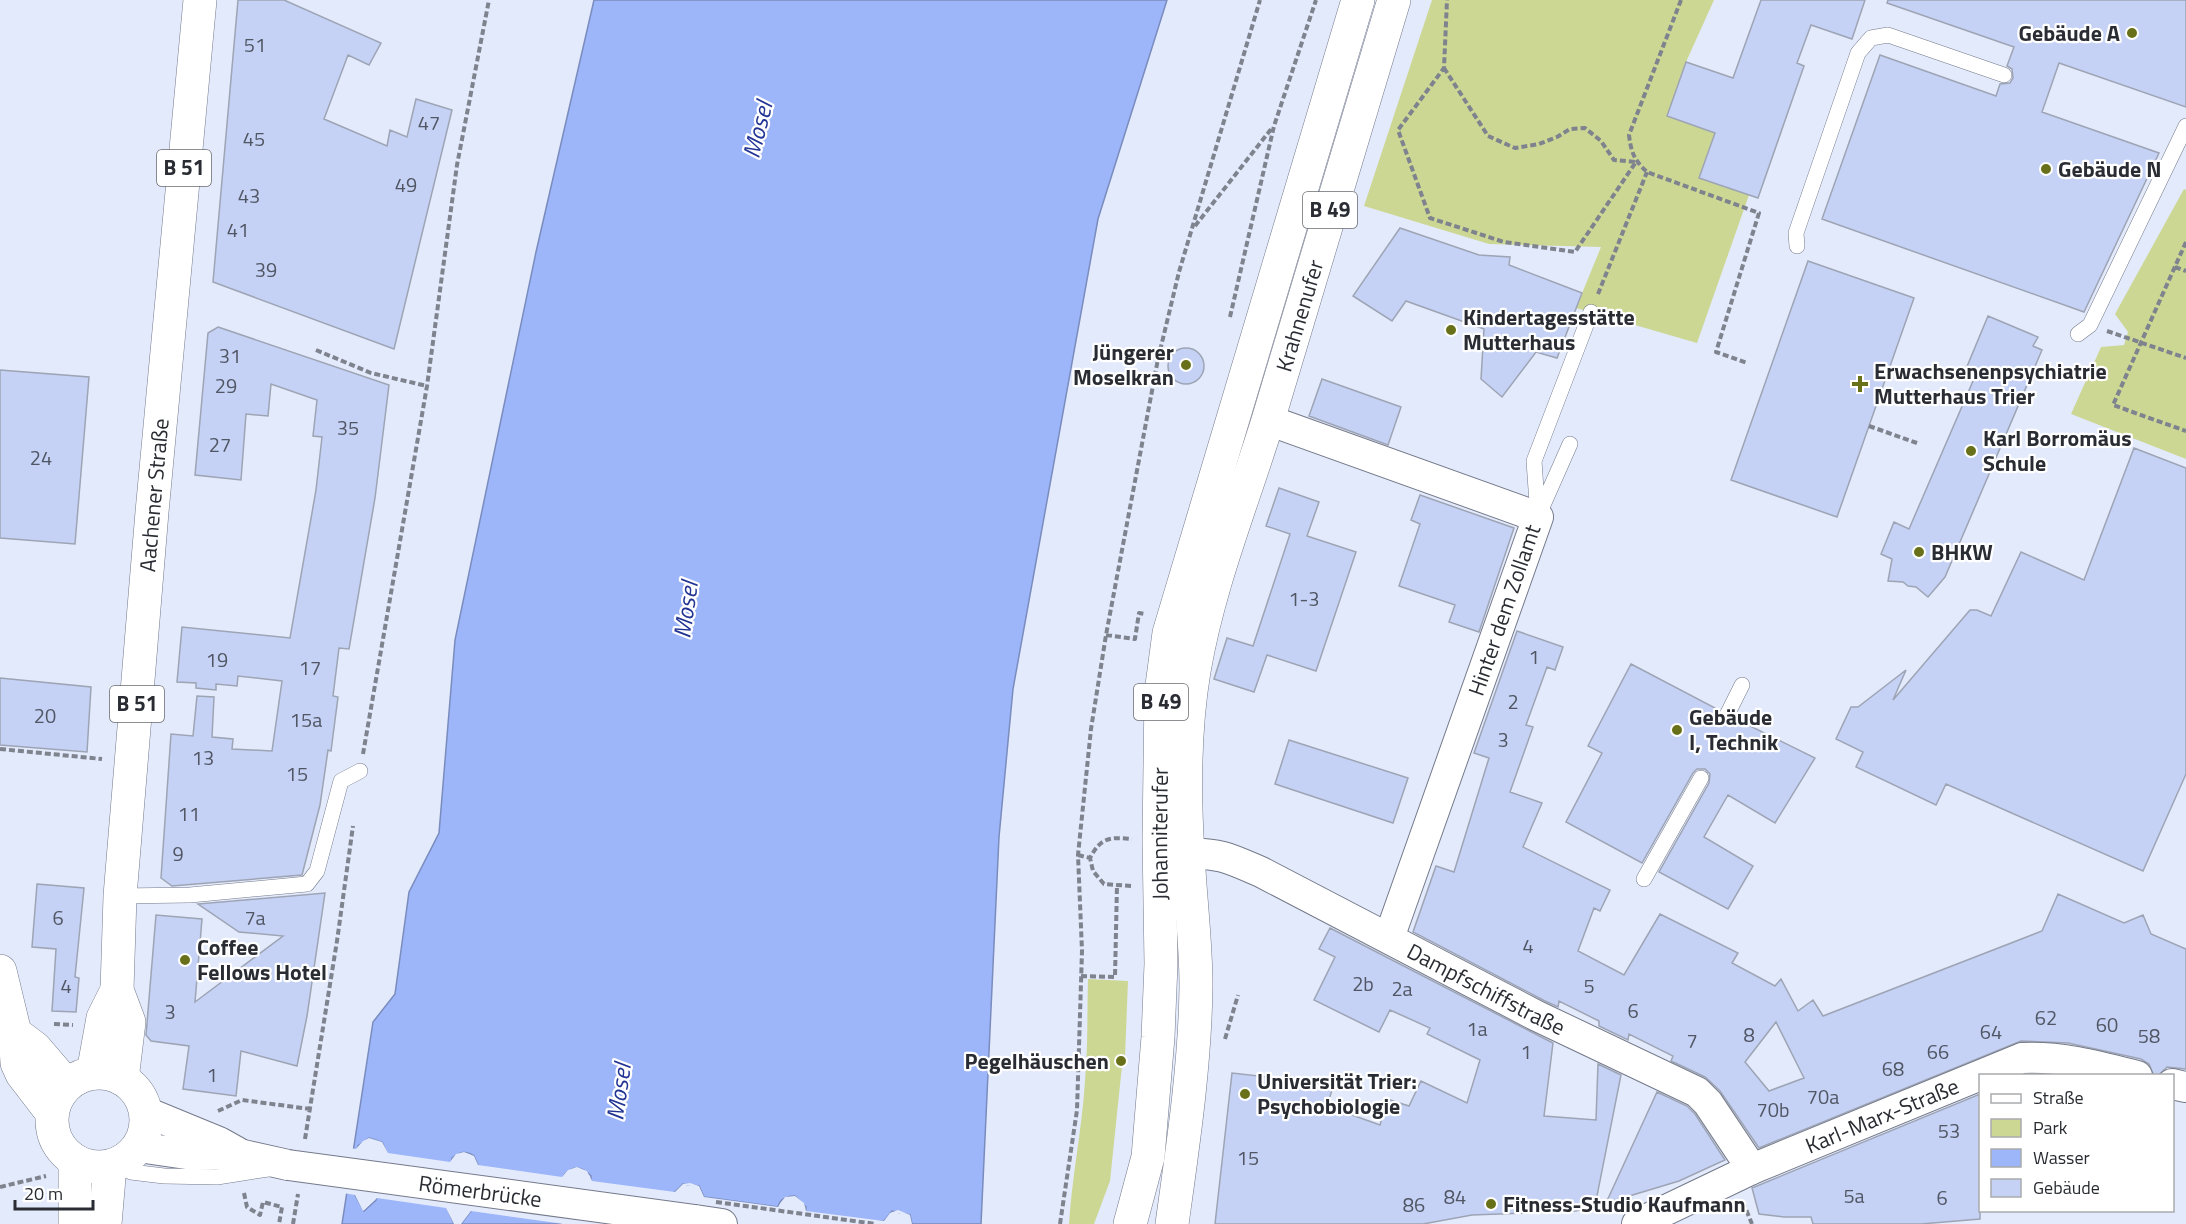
<svg xmlns="http://www.w3.org/2000/svg" width="2186" height="1224" font-family="'Titillium Web',sans-serif">
<style>
.green{fill:#cdd794}
.water{fill:#9db5f9;stroke:#7a8cbd;stroke-width:1.5;fill-rule:evenodd}
.pier{fill:#e3eafc;fill-rule:evenodd}
.building{fill:#c5d2f5;stroke:#9da4b4;stroke-width:1.5;fill-rule:evenodd}
.lines{fill:none;stroke-linecap:round;stroke-linejoin:round}
.service-casing{stroke:#747a8a;stroke-width:16}
.minor-casing{stroke:#747a8a;stroke-width:32}
.tertiary-casing{stroke:#747a8a;stroke-width:34}
.primary-casing{stroke:#747a8a;stroke-width:34}
.path{stroke:#7e838e;stroke-width:4;stroke-dasharray:6 3;stroke-linecap:butt}
.service{stroke:#fff;stroke-width:15}
.minor{stroke:#fff;stroke-width:30}
.tertiary{stroke:#fff;stroke-width:33}
.primary{stroke:#fff;stroke-width:33}
.minor-bridge-casing{stroke:#747a8a;stroke-width:32;stroke-linecap:butt}
.path-bridge{stroke:#7e838e;stroke-width:4;stroke-dasharray:6 3;stroke-linecap:butt}
.minor-bridge{stroke:#fff;stroke-width:30}
.poi-dot{fill:#68711a;stroke:#fff;stroke-width:2}
.labels{text-anchor:middle;stroke-width:4.5;stroke-linejoin:round;paint-order:stroke}
.number-label{font-size:20px;fill:#505663}
.shield{fill:#fff;stroke:#696b70;stroke-width:1.5}
.shield-label{font-size:21px;font-weight:bold;fill:#292c32}
.poi-label{font-size:22px;font-weight:bold;fill:#292c32;stroke:#fff;text-anchor:start}
.street-label{font-size:22px;fill:#292c32;stroke:#fff}
.water-label{font-size:24px;font-style:italic;fill:#223493;stroke:#fff}
</style>
<rect width="100%" height="100%" fill="#e3eafc"/>
<path class="green" d="M1432 0H1714L1686 62 1667 116 1715 133 1699 178 1749 195 1697 343 1576 308 1601 247 1489 244 1364 206Z
M2184 189 2186 190V459L2071 414 2101 347 2124 345 2128 332 2115 314Z
M1088 979 1128 981 1125 1057 1120 1056 1116 1061 1119 1066H1122L1110 1181 1094 1224H1069C1072 1176 1082 1129 1085 1081 1088 1048 1087 1013 1088 979Z"/>
<path class="water" d="M594 0H1167L1098 219 1013 689 999 837 981 1224H912L910 1215 892 1211 884 1221 804 1224 806 1207 795 1196C787 1196 780 1199 778 1207L704 1197 699 1186 683 1184 675 1192 587 1224 591 1176C582 1166 573 1165 564 1175L561 1224H461L471 1211 478 1165 474 1156C466 1150 460 1152 452 1158L447 1208 454 1224H342L373 1022 395 994 409 892 439 833 455 640 536 252ZM369 1138 382 1142 387 1153 376 1200 364 1211 355 1195 358 1146Z"/>
<path class="pier" d="M369 1138 382 1142 388 1153 450 1162 456 1154 464 1152 474 1156 478 1165 562 1177 568 1170 577 1167 587 1171 592 1181 675 1192 683 1184 690 1183 699 1186 704 1197 778 1207 785 1197 795 1196 804 1203 806 1211 884 1221 890 1213 898 1210 910 1215 912 1224H909L906 1216 898 1213 892 1215 887 1224H801L803 1207 799 1202 792 1199 787 1200 782 1205 780 1224H696L700 1193 697 1188 687 1185 681 1188 678 1193 677 1224H584L589 1181 585 1173 577 1170 570 1172 565 1178 564 1224 471 1211 461 1224H458L468 1210 475 1165 472 1158 464 1155 456 1158 453 1162 450 1207 457 1224H454L446 1208 377 1198 363 1211 355 1195 343 1193 350 1148 356 1149 363 1141ZM372 1141 380 1145 384 1153 374 1198 364 1206 358 1195 359 1150 364 1144Z"/>
<path class="building" d="M238 0H284L381 43 369 65 348 55 324 119 387 146 390 130 407 137 416 99 452 110 394 349 213 282Z
M1761 0H1865L1852 39 1811 25 1797 63 1804 66 1758 198 1699 178 1715 133 1667 116 1686 62 1733 78Z
M1888 0H2186V107L2059 63 2042 112 2159 153 2084 312 1822 219 1880 55 1996 96 2000 84 2010 83 2013 78 2012 69 2007 66 2014 47 1887 3Z
M1400 228 1479 255 1510 257 1509 265 1582 293 1557 358 1536 352 1502 397 1481 379 1484 329 1406 301 1392 321 1353 296Z
M1808 261 1914 298 1837 517 1731 480Z
M1988 316 2038 337 2033 346 2042 350 1945 577 1928 597 1916 587 1908 586 1903 582 1888 581 1892 559 1881 554 1894 522 1909 529 1976 374 1966 369Z
M218 327 389 385 375 498 349 649 339 648 333 696 338 697 331 751 328 750 320 805 302 875 172 886 161 878 171 734 193 736 197 696 214 697 212 737 233 739 232 749 272 751 282 681 238 676 237 686 216 684V690L196 688V683L177 682 182 627 290 638 316 490 322 437 313 436 317 400 271 384 268 416 246 414 241 480 195 475 208 333Z
M1168 366a18 18 0 1 1 36 0a18 18 0 1 1-36 0Z
M0 370 89 377 75 544 0 538Z
M1322 379 1401 407 1388 445 1309 416Z
M2134 448 2186 468V774L2143 871 1946 784 1936 805 1856 767 1863 752 1836 739 1851 707H1858L1906 670 1893 700 1970 610H1977L1991 616 2021 552 2084 580Z
M1279 488 1319 502 1307 536 1356 552 1316 671 1267 655 1254 692 1214 679 1227 638 1253 646 1290 534 1266 526Z
M1420 495 1514 528 1479 632 1449 622 1455 605 1399 586 1420 524 1411 520Z
M1517 631 1563 647 1555 670 1547 667 1526 725 1533 727 1510 792 1542 803 1523 847 1610 890 1600 911 1594 908 1578 951 1624 975 1660 914 1738 953 1732 963 1775 986 1781 979 1798 1011 1813 1000 1823 1016 2042 931 2058 894 2124 923 2143 915 2151 934 2186 949V1069L2167 1067 2158 1076H2154L2149 1064 2141 1059 2068 1043 2021 1041 1759 1148 1720 1091 1705 1077 1671 1061 1673 1056 1629 1034 1628 1040 1599 1026V1021L1559 1001 1558 1007 1545 1001 1413 932 1436 866 1454 872 1489 758 1474 753ZM1776 1022 1804 1078 1769 1091 1745 1062Z
M1631 664 1719 710 1717 716 1722 723 1728 725 1736 719 1815 758 1775 823 1728 795 1704 837 1753 866 1728 909 1659 872 1709 783 1710 774 1705 769H1697L1693 773 1642 863 1566 822 1602 753 1588 746Z
M0 678 91 687 87 752 0 745Z
M1289 740 1408 778 1393 823 1275 784Z
M37 884 84 888 75 977 79 978 76 1012 52 1011 56 949 32 947Z
M325 893 307 1016 297 1066 241 1051 236 1096 183 1089 189 1046 151 1041 146 1035 156 915 202 919 195 1002 283 936 239 932 198 904Z
M1330 928 1553 1043 1544 1116 1596 1120 1598 1064 1621 1075 1595 1206 1576 1211 1472 1215 1423 1224H1215L1232 1073 1284 1079 1285 1075 1333 1087 1327 1106 1380 1125 1387 1099 1409 1106 1421 1081 1467 1103 1480 1060 1427 1034 1430 1028 1390 1010 1379 1032 1314 1000 1335 957 1319 949Z
M1657 1092 1687 1106 1695 1114 1725 1160 1679 1181 1606 1203Z
M1980 1094V1219L1921 1224H1813L1811 1217H1784L1759 1214 1752 1188Z"/>
<g class="lines">
<defs>
<path id="service" d="M1797 246 1796 233 1858 53 1871 38 1888 35 2004 75
M2078 334 2090 325 2186 126
M1539 514 1570 444
M1538 517 1534 461 1591 312
M1727 715 1742 685
M1644 879 1701 778
M120 896 190 895 307 884 317 871 341 781 360 771
M119 1163 131 1172 164 1176 217 1177 268 1169"/>
<g id="minor">
<path d="M1268 420 1538 517 1389 938"/>
<path id="s1" d="M1188 854C1219 852 1233 860 1261 872L1537 1016 1697 1092 1708 1103 1752 1169"/>
<path d="M2172 1084 2186 1087"/>
<path d="M146 1112 219 1142 237 1152"/>
<path d="M138 1147 193 1155 239 1154 288 1165"/>
<path d="M695 1220 722 1224"/>
<path id="s2" d="M1637 1224 1752 1169 2022 1058C2062 1056 2098 1066 2137 1076"/>
</g>
<path id="tertiary" d="M0 971 15 1033 17 1063 22 1074 52 1113
M15 1033 35 1048 59 1076 69 1083"/>
<g id="primary">
<circle cx="99" cy="1120" r="47"/>
<path d="M93 1073 103 1018 117 990"/>
<path id="s3" d="M122 1079 129 1022 117 990 120 896 152 512 200 0"/>
<path d="M75 1161V1224"/>
<path d="M105 1224 110 1166"/>
<path id="s4" d="M1130 1224 1148 1157 1158 1037 1161 964 1159 839 1161 693 1169 633 1358 0"/>
<path id="s5" d="M1172 1224C1183 1145 1195 1066 1196 986 1196 942 1190 897 1188 853 1184 792 1184 731 1194 671 1209 583 1243 502 1269 417 1311 278 1352 139 1394 0"/>
</g>
</defs>
<use href="#service" class="service-casing"/>
<use href="#minor" class="minor-casing"/>
<use href="#tertiary" class="tertiary-casing"/>
<use href="#primary" class="primary-casing"/>
<path class="path" d="M1681 0 1629 135C1631 152 1634 160 1647 172L1759 213 1716 352 1747 363
M1444 68 1488 136 1515 148 1539 144 1557 137 1570 129 1585 128 1601 141 1614 160 1636 162 1575 252 1504 242 1430 218 1398 130 1444 68 1447 0
M1195 226 1272 128
M2186 242 2113 405 2186 431
M2175 267 2186 271
M1598 294 1647 172
M1230 317 1274 126 1316 0
M2107 331 2186 358
M316 350 371 373 427 386
M1869 426 1917 443
M1106 635 1135 639 1139 613 1145 614
M0 749 102 759
M363 754 427 386 457 165 489 0
M1078 855 1090 858
M1131 886 1104 884 1093 871 1090 858C1101 837 1110 837 1132 839
M1081 976 1115 977 1117 885
M54 1024 73 1025
M1225 1039 1238 995
M218 1111 242 1100 310 1109
M305 1139 337 941 353 826
M0 1187 46 1176
M244 1193 247 1207 260 1215 263 1202 282 1207 279 1224
M1743 1202 1752 1224
M293 1224 298 1194
M1060 1224 1077 1110 1082 951 1078 855 1091 729 1106 635 1158 359 1179 272 1260 0"/>
<use href="#service" class="service"/>
<use href="#minor" class="minor"/>
<use href="#tertiary" class="tertiary"/>
<use href="#primary" class="primary"/>
<defs>
<g id="minor-bridge">
<path id="s6" d="M288 1165 695 1220"/>
</g>
</defs>
<use href="#minor-bridge" class="minor-bridge-casing"/>
<path class="path-bridge" d="M716 1202 876 1224"/>
<use href="#minor-bridge" class="minor-bridge"/>
</g>
<g class="poi-dot">
<circle cx="2132" cy="33" r="6"/>
<circle cx="2046" cy="169" r="6"/>
<circle cx="1451" cy="330" r="6"/>
<circle cx="1186" cy="365" r="6"/>
<path d="M1857 375h6v6h6v6h-6v6h-6v-6h-6v-6h6z"/>
<circle cx="1971" cy="451" r="6"/>
<circle cx="1919" cy="552" r="6"/>
<circle cx="1677" cy="730" r="6"/>
<circle cx="185" cy="960" r="6"/>
<circle cx="1121" cy="1061" r="6"/>
<circle cx="1245" cy="1094" r="6"/>
<circle cx="1491" cy="1204" r="6"/>
</g>
<g class="labels">
<g class="number-label">
<text x="255" y="52">51</text>
<text x="429" y="130">47</text>
<text x="254" y="146">45</text>
<text x="406" y="192">49</text>
<text x="249" y="203">43</text>
<text x="238" y="237">41</text>
<text x="266" y="277">39</text>
<text x="230" y="363">31</text>
<text x="226" y="393">29</text>
<text x="348" y="435">35</text>
<text x="220" y="452">27</text>
<text x="41" y="465">24</text>
<text x="1304" y="606">1-3</text>
<text x="1534" y="664">1</text>
<text x="217" y="667">19</text>
<text x="310" y="675">17</text>
<text x="1513" y="709">2</text>
<text x="45" y="723">20</text>
<text x="306" y="727">15a</text>
<text x="1503" y="747">3</text>
<text x="203" y="765">13</text>
<text x="297" y="781">15</text>
<text x="189" y="821">11</text>
<text x="178" y="861">9</text>
<text x="58" y="925">6</text>
<text x="255" y="925">7a</text>
<text x="1528" y="953">4</text>
<text x="1363" y="991">2b</text>
<text x="66" y="993">4</text>
<text x="1589" y="993">5</text>
<text x="1402" y="996">2a</text>
<text x="1633" y="1018">6</text>
<text x="170" y="1019">3</text>
<text x="2046" y="1025">62</text>
<text x="2107" y="1032">60</text>
<text x="1477" y="1036">1a</text>
<text x="1991" y="1039">64</text>
<text x="1749" y="1042">8</text>
<text x="2149" y="1043">58</text>
<text x="1692" y="1048">7</text>
<text x="1526" y="1059">1</text>
<text x="1938" y="1059">66</text>
<text x="1893" y="1076">68</text>
<text x="212" y="1082">1</text>
<text x="1823" y="1104">70a</text>
<text x="1773" y="1117">70b</text>
<text x="1949" y="1138">53</text>
<text x="1248" y="1165">15</text>
<text x="1854" y="1203">5a</text>
<text x="1455" y="1204">84</text>
<text x="1942" y="1205">6</text>
<text x="1414" y="1212">86</text>
</g>
<g class="shield">
<rect x="157" y="150" width="54" height="36" rx="4.5"/>
<rect x="1303" y="192" width="54" height="36" rx="4.5"/>
<rect x="1134" y="684" width="54" height="36" rx="4.5"/>
<rect x="110" y="686" width="54" height="36" rx="4.5"/>
</g>
<g class="shield-label">
<text x="184" y="175">B 51</text>
<text x="1330" y="217">B 49</text>
<text x="1161" y="709">B 49</text>
<text x="137" y="711">B 51</text>
</g>
<g class="poi-label">
<text x="2120" y="41" text-anchor="end">Gebäude A</text>
<text x="2058" y="177">Gebäude N</text>
<text x="1463" y="325">Kindertagesstätte<tspan x="1463" dy="25">Mutterhaus</tspan></text>
<text x="1174" y="360" text-anchor="end">Jüngerer<tspan x="1174" dy="25">Moselkran</tspan></text>
<text x="1874" y="379">Erwachsenenpsychiatrie<tspan x="1874" dy="25">Mutterhaus Trier</tspan></text>
<text x="1983" y="446">Karl Borromäus<tspan x="1983" dy="25">Schule</tspan></text>
<text x="1931" y="560">BHKW</text>
<text x="1689" y="725">Gebäude<tspan x="1689" dy="25">I, Technik</tspan></text>
<text x="197" y="955">Coffee<tspan x="197" dy="25">Fellows Hotel</tspan></text>
<text x="1109" y="1069" text-anchor="end">Pegelhäuschen</text>
<text x="1257" y="1089">Universität Trier:<tspan x="1257" dy="25">Psychobiologie</tspan></text>
<text x="1503" y="1212">Fitness-Studio Kaufmann</text>
</g>
<g class="street-label">
<text dy="8" stroke="none"><textPath href="#s5" startOffset="926">Krahnenufer</textPath></text>
<text dy="8" stroke="none"><textPath href="#s3" startOffset="588">Aachener Straße</textPath></text>
<text transform="translate(1504 610) rotate(-71)" y="8">Hinter dem Zollamt</text>
<text dy="8" stroke="none"><textPath href="#s4" startOffset="393">Johanniterufer</textPath></text>
<text dy="8" stroke="none"><textPath href="#s1" startOffset="330">Dampfschiffstraße</textPath></text>
<text dy="8" stroke="none"><textPath href="#s2" startOffset="268">Karl-Marx-Straße</textPath></text>
<text dy="8" stroke="none"><textPath href="#s6" startOffset="194">Römerbrücke</textPath></text>
</g>
<g class="water-label">
<text transform="translate(758 130) rotate(-76)" y="8">Mosel</text>
<text transform="translate(686 610) rotate(-82)" y="8">Mosel</text>
<text transform="translate(619 1092) rotate(-82)" y="8">Mosel</text>
</g>
</g>
<rect x="1979" y="1074" width="195" height="138" fill="#ffffff" stroke="#a9abad" stroke-width="1.5"/>
<rect x="1991" y="1094" width="30" height="9" fill="#ffffff" stroke="#a9abad" stroke-width="1.5"/>
<text x="2033" y="1104" font-size="18" fill="#292c32">Straße</text>
<rect x="1991" y="1119" width="30" height="18" fill="#cdd794" stroke="#a9abad" stroke-width="1.5"/>
<text x="2033" y="1134" font-size="18" fill="#292c32">Park</text>
<rect x="1991" y="1149" width="30" height="18" fill="#9db5f9" stroke="#a9abad" stroke-width="1.5"/>
<text x="2033" y="1164" font-size="18" fill="#292c32">Wasser</text>
<rect x="1991" y="1179" width="30" height="18" fill="#c5d2f5" stroke="#a9abad" stroke-width="1.5"/>
<text x="2033" y="1194" font-size="18" fill="#292c32">Gebäude</text>
<path d="M15 1200v9h78v-9" fill="none" stroke="#292c32" stroke-width="3"/>
<text x="24" y="1200" font-size="18" fill="#292c32" stroke="#ffffff" stroke-width="4.5" paint-order="stroke">20 m</text>
</svg>
